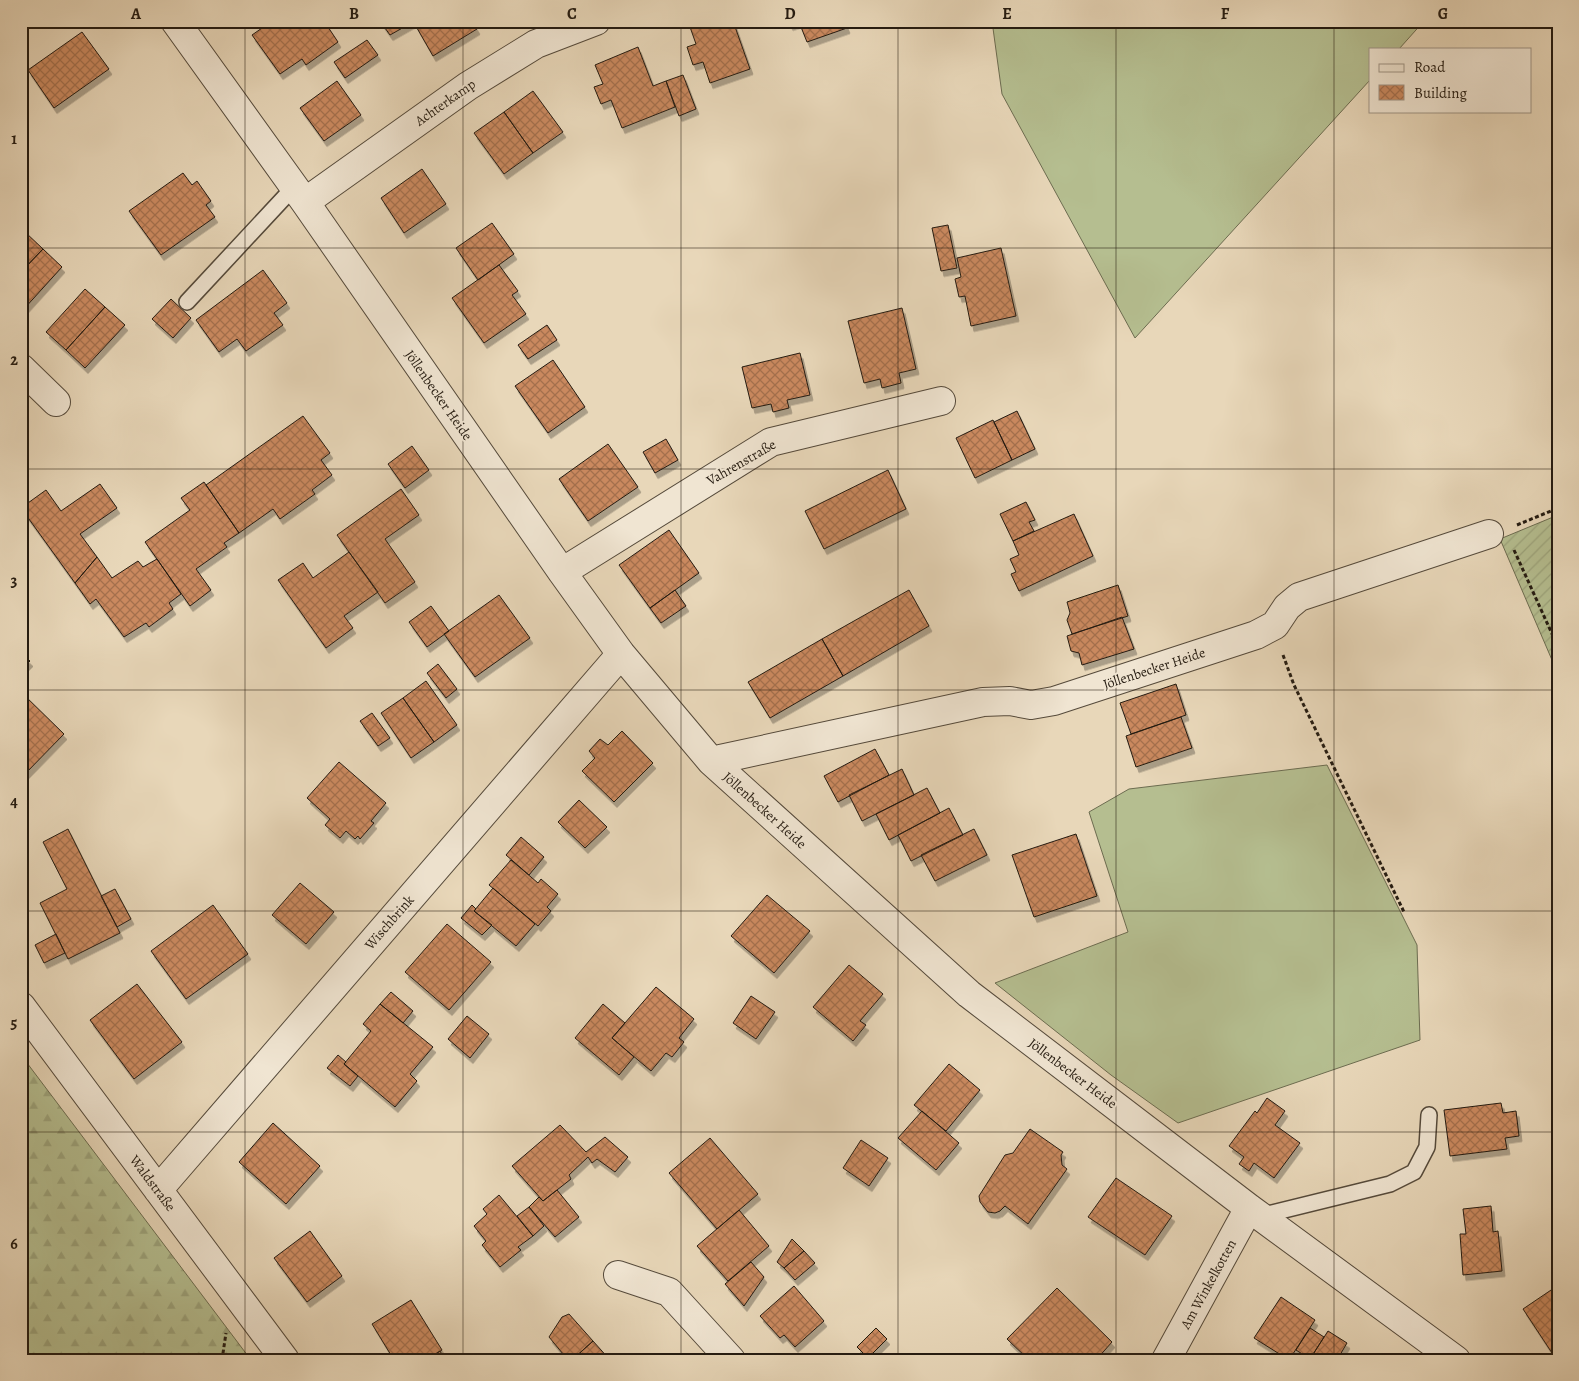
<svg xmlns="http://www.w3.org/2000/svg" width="1579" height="1381" font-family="Alegreya,serif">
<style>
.grass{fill:#b5be90;stroke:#6c6c50}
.forest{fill:url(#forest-firs);stroke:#6c6c50}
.garden{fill:url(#garden-furrows);stroke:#6c6c50}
.building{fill:url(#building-cross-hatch);stroke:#241b11;filter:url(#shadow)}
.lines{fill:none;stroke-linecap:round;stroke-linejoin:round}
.service-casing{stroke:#554a3b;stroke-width:18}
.minor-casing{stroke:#554a3b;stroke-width:30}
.path{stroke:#241b11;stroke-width:3;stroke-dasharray:4 2.5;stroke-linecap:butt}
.service{stroke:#f0e5d2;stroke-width:15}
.minor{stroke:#f0e5d2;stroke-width:28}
.grid{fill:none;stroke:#241b11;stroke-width:1;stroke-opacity:0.55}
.labels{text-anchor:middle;stroke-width:4;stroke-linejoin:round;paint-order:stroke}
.street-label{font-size:14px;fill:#241b11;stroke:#f0e5d2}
.neatline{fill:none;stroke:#241b11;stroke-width:2}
.grid-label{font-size:16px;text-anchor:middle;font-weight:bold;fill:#241b11}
</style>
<defs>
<pattern id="forest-firs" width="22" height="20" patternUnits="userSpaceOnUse" patternTransform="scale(1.25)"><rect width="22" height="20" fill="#b5be90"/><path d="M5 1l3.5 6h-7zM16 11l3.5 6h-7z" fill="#9ca37b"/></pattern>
<pattern id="garden-furrows" width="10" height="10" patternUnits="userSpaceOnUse" patternTransform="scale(1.25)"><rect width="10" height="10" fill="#b5be90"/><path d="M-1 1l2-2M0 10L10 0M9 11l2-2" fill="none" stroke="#9ca37b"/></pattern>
<pattern id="building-cross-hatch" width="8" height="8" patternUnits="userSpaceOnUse" patternTransform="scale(1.25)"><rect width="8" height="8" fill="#ca895f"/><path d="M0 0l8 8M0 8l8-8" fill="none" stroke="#a46f4d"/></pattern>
<filter id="shadow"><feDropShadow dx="3" dy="5.5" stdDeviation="0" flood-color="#0004"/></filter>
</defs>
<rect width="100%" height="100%" fill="#e8d7b9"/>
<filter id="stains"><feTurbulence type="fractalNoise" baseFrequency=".004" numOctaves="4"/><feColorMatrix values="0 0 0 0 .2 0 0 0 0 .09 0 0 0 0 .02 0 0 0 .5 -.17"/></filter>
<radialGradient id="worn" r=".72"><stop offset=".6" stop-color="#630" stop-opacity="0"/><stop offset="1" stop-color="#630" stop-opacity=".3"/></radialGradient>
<path class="grass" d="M992 21H1424L1399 49H1370V80L1135 338 1002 94Z
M1327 765 1417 945 1420 1040 1178 1123 1111 1075 995 983 1128 932 1089 812 1129 789Z"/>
<path class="forest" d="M21 1055 251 1360H21Z"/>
<path class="garden" d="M1558 515V674L1500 539Z"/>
<path class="building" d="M272 21H324L338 42 306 65 302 59 280 74 252 35Z
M380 21H413V22L390 35Z
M413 21H472L477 29 433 56Z
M705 21H733L750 69 710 83 703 62 693 65 687 47 696 44 690 27Z
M788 21H844L847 28 807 42 799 22 790 25Z
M82 32 109 69 54 108 28 70Z
M367 40 378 55 345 78 334 62Z
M638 47 653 86 666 81 675 107 622 128 611 100 601 104 594 87 603 84 595 65Z
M683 75 696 109 679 116 666 81Z
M337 81 361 115 324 141 300 108Z
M533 91 563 132 533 153 504 112Z
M504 112 533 153 504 174 474 133Z
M422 169 446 204 404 233 381 198Z
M183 173 192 185 197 181 211 201 206 205 215 217 161 255 129 211Z
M492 223 514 254 478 280 456 248Z
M948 225 957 268 941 271 932 228Z
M24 231 43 249 21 272V234Z
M1001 248 1016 316 971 326 965 296 959 297 955 279 961 277 957 258Z
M43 249 62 267 23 310 21 308V272Z
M499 265 518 291 512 295 526 314 484 343 452 298Z
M263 270 287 303 274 313 283 325 246 351 237 339 219 352 196 320Z
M85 289 105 307 66 350 46 332Z
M171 299 191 318 173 338 152 319Z
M105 307 125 325 85 368 66 350Z
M902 308 916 369 899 373 901 383 882 388 880 379 864 383 848 321Z
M547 325 557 340 528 359 518 345Z
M800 353 810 395 787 400 789 408 773 412 771 404 752 408 742 367Z
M553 360 585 407 548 433 515 386Z
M1017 411 1035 449 1012 460 994 422Z
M303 416 330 453 321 460 332 475 312 490 315 494 280 519 273 509 239 533 206 485Z
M993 420 1012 460 975 478 956 438Z
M666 439 678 460 655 473 643 452Z
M608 444 638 487 588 521 559 479Z
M412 446 429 470 405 488 388 464Z
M888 470 906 509 824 549 805 511Z
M204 482 239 533 224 543 227 547 196 569 211 590 190 606 145 542 190 510 181 498Z
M100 484 117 508 80 534 97 557 75 583 21 508 46 490 61 511Z
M401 489 419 515 385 539 415 582 385 603 337 535Z
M1026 502 1035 520 1029 522 1034 531 1013 541 1000 514Z
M1074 514 1093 556 1019 591 1011 574 1016 572 1010 559 1019 555 1013 541Z
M669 530 699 573 650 608 619 565Z
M349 552 378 592 344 616 353 628 326 648 278 580 303 563 313 578Z
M97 557 112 578 138 561 143 567 157 559 181 594 169 603 173 609 149 627 146 623 124 637 96 599 90 604 75 583Z
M1118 585 1128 616 1072 634 1067 620 1070 613 1067 602Z
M675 590 686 606 661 623 650 608Z
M909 590 929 626 843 676 822 639Z
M499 595 530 638 475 677 444 634Z
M431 606 449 631 427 647 409 622Z
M1122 617 1134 649 1082 665 1079 653 1071 651 1067 636Z
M822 639 843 676 770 718 748 682Z
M21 653 30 661 21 670Z
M438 664 457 689 446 698 427 673Z
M426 681 457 725 434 742 403 698Z
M1176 684 1186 715 1131 734 1120 703Z
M21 692 64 734 23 776 21 774Z
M403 698 434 742 411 758 381 713Z
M372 713 390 738 378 746 360 721Z
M1181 717 1192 748 1136 767 1126 736Z
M622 731 653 763 614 802 582 771 595 758 589 751 600 739 608 745Z
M875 749 889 775 838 802 824 776Z
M339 762 386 803 371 821 374 823 360 839 358 836 355 839 346 831 340 838 325 825 330 819 307 798Z
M902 769 914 795 862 821 849 795Z
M927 788 940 813 889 840 876 814Z
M579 800 607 827 585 848 558 822Z
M949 808 963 835 911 861 898 835Z
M68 829 120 933 68 959 40 903 67 889 43 842Z
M974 829 987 855 935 881 921 855Z
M1076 834 1097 896 1034 917 1012 855Z
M521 837 544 857 529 875 506 855Z
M511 860 538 883 541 879 558 894 547 907 551 911 538 926 489 885Z
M300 883 334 912 306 944 272 915Z
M493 888 535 924 516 946 474 911Z
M115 889 131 919 117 927 101 896Z
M767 895 810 931 774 973 731 936Z
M213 905 248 954 186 999 151 951Z
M472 905 476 909 474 911 492 925 482 935 461 918Z
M447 924 491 962 449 1010 405 972Z
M56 934 65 953 44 963 35 945Z
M849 965 883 994 860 1021 866 1025 853 1041 813 1007Z
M137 984 182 1042 134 1079 90 1020Z
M656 987 694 1019 679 1038 684 1042 672 1057 666 1053 651 1071 612 1038Z
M391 992 413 1011 403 1023 380 1004Z
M751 996 775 1012 756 1039 733 1023Z
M380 1004 433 1047 410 1074 417 1081 395 1107 344 1064 371 1031 363 1024Z
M603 1004 625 1023 612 1038 634 1057 619 1075 575 1038Z
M467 1016 489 1034 470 1058 448 1039Z
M338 1055 346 1062 344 1064 358 1076 350 1086 327 1068Z
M949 1064 980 1090 946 1131 914 1105Z
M1267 1098 1285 1111 1275 1125 1300 1143 1274 1178 1254 1163 1249 1171 1239 1164 1244 1157 1229 1146 1255 1111 1257 1113Z
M1501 1103 1503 1113 1516 1111 1519 1136 1505 1138 1507 1149 1450 1156 1444 1110Z
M922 1111 959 1143 936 1170 898 1138Z
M273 1123 320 1166 286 1204 239 1162Z
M560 1125 586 1152 605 1137 628 1157 615 1172 597 1159 592 1163 588 1157 569 1175 571 1179 543 1201 512 1166Z
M1030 1129 1063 1152 1061 1155 1062 1165 1067 1169 1028 1224 1005 1206 1000 1211 995 1213 988 1212 980 1202 979 1196 1005 1155 1013 1153Z
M710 1138 758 1194 717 1229 669 1173Z
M861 1140 888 1158 869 1186 843 1168Z
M1116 1178 1172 1216 1145 1255 1088 1217Z
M557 1190 579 1217 555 1237 529 1207 539 1197 543 1201Z
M499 1195 533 1236 518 1247 521 1250 500 1267 482 1245 486 1241 474 1226 487 1214 483 1209Z
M1491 1206 1493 1232 1498 1231 1502 1271 1463 1275 1460 1234H1466L1463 1209Z
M529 1207 544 1226 533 1236 517 1216Z
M739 1210 769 1246 728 1281 697 1246Z
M310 1231 342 1276 307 1302 274 1258Z
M792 1239 804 1251 784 1268 777 1262Z
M804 1251 815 1263 795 1280 784 1268Z
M751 1262 764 1277 744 1306 725 1284Z
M794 1286 824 1321 795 1347 784 1335 780 1338 760 1316Z
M1557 1286 1558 1349 1552 1353 1523 1309Z
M1057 1288 1112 1342 1096 1360H1029L1007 1339Z
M1281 1297 1315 1320 1289 1360 1254 1338Z
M411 1300 442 1350 426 1360H394L372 1324Z
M569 1314 593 1341 572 1360H568L549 1337 562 1317Z
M876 1328 887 1339 868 1358 857 1347Z
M1310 1328 1324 1337 1310 1359 1296 1350Z
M1328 1331 1347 1343 1337 1360H1311L1310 1359Z
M593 1341 610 1360H572Z
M440 1351 445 1360H426Z"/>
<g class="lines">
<defs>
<path id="service" d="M187 302 294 187
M1260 1216 1390 1184 1414 1172 1427 1147 1429 1115"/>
<path id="minor" d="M175 21 305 202 562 572 621 654 711 761 969 994 1249 1208 1456 1360
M305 202 468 86 536 44 596 21
M21 368 56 402
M562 572 771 442 941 401
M711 761 983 702 1010 701 1031 705 1054 701 1256 635 1275 625 1287 607 1299 597 1489 534
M21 1006 285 1360
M158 1190 621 654
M618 1275 669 1292 731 1360
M1166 1360 1249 1208"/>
</defs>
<use href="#service" class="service-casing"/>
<use href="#minor" class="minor-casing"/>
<path class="path" d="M1517 525 1558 508
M1514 550 1558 647
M1283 655 1294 685 1404 912
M222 1360 226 1333"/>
<use href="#service" class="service"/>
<use href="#minor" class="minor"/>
</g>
<path class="grid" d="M245 21V1360M463 21V1360M681 21V1360M898 21V1360M1116 21V1360M1334 21V1360M21 248H1558M21 469H1558M21 690H1558M21 911H1558M21 1132H1558"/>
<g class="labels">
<g class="street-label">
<text transform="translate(445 102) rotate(-35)" y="5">Achterkamp</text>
<text transform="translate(439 395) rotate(55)" y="5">Jöllenbecker Heide</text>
<text transform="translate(741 462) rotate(-30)" y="5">Vahrenstraße</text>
<text transform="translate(1154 668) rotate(-18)" y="5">Jöllenbecker Heide</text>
<text transform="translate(765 810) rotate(42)" y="5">Jöllenbecker Heide</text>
<text transform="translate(389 922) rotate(-49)" y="5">Wischbrink</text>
<text transform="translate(1073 1073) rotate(37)" y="5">Jöllenbecker Heide</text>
<text transform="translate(153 1183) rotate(53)" y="5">Waldstraße</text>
<text transform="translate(1208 1284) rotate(-61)" y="5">Am Winkelkotten</text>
</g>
</g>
<rect width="1579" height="1381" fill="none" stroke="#e8d7b9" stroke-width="55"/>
<rect x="1369" y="48" width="162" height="65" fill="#f0e5d2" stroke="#9e9485"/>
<rect x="1379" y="64" width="25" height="8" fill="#f0e5d2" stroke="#9e9485"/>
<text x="1414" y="72" font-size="15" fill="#241b11">Road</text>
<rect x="1379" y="85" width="25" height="15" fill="url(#building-cross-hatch)" stroke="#9e9485"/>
<text x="1414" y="98" font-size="15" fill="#241b11">Building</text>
<rect x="28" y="28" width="1524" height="1326" class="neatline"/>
<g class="grid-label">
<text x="136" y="19">A</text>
<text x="354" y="19">B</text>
<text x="572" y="19">C</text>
<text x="790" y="19">D</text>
<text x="1007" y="19">E</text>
<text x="1225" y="19">F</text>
<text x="1443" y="19">G</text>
<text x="14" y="144">1</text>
<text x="14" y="365">2</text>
<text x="14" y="586">3</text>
<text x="14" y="807">4</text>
<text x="14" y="1028">5</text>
<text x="14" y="1249">6</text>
</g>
<rect width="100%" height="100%" filter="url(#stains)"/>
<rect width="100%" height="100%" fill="url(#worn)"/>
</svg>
